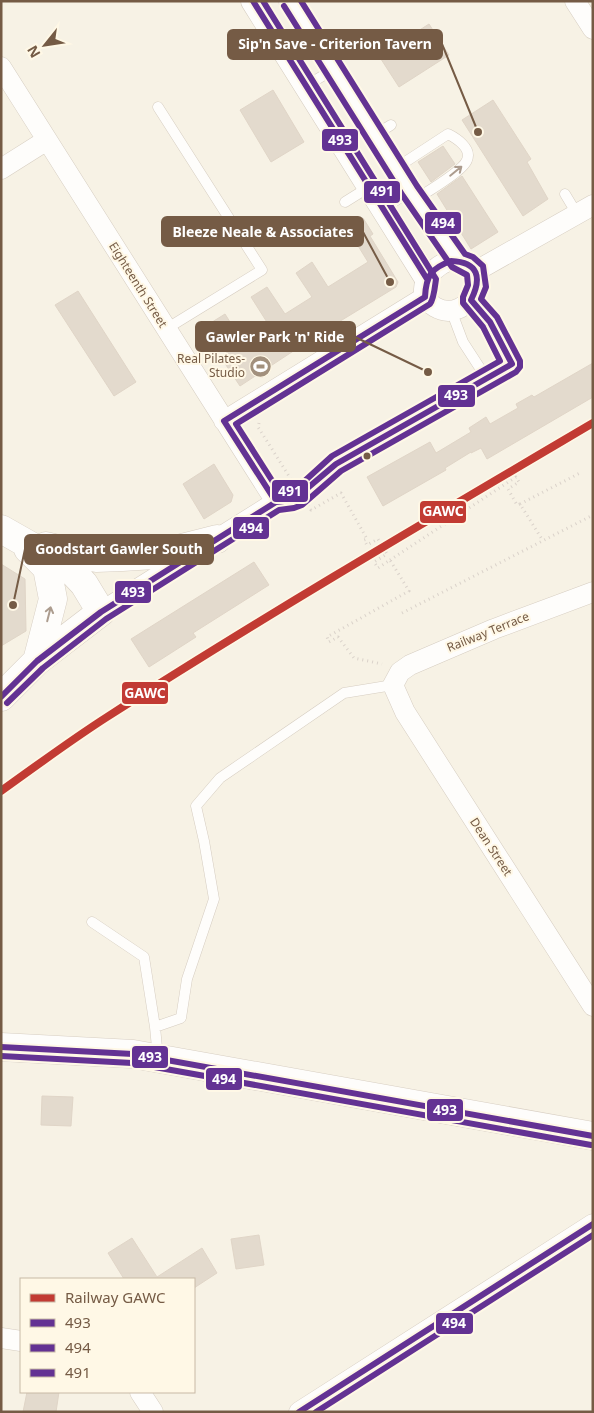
<svg xmlns="http://www.w3.org/2000/svg" width="594" height="1413" font-family="'Noto Sans',sans-serif">
<style>
.building{fill:#e3dacd;stroke:#e0d5c7}
.lines{fill:none;stroke-linecap:round;stroke-linejoin:round}
.service-casing{stroke:#d6cdc1;stroke-width:11}
.minor-casing{stroke:#d6cdc1;stroke-width:21}
.tertiary-casing{stroke:#d6cdc1;stroke-width:25}
.secondary-casing{stroke:#d7cec2;stroke-width:29}
.path{stroke:#dad2ca;stroke-width:3;stroke-dasharray:1 4;stroke-linecap:butt}
.service{stroke:#fefdfb;stroke-width:10}
.minor{stroke:#fefdfb;stroke-width:20}
.tertiary{stroke:#fefdfb;stroke-width:24}
.secondary{stroke:#fefdfb;stroke-width:28}
.bus-1-casing{stroke:#fff8e6;stroke-width:10}
.bus-2-casing{stroke:#fff8e6;stroke-width:10}
.bus-3-casing{stroke:#fff8e6;stroke-width:10}
.bus-1{stroke:#633293;stroke-width:6}
.bus-2{stroke:#633293;stroke-width:6}
.bus-3{stroke:#633293;stroke-width:6}
.rail-1-casing{stroke:#fff8e6;stroke-width:11}
.rail-1{stroke:#c23b33;stroke-width:8}
.oneway{stroke:#ac9c8e}
.bus-dot{fill:#755b45;stroke:#fff8e6;stroke-width:2}
.labels{text-anchor:middle;stroke-width:4;stroke-linejoin:round;paint-order:stroke}
.street-label{font-size:12px;fill:#755b45;stroke:#fff8e6}
.poi-label{font-size:12px;fill:#755b45;stroke:#fff8e6;text-anchor:end}
.leader{fill:none;stroke:#755b45;stroke-width:2}
.callout-dot{fill:#755b45;stroke:#fff8e6;stroke-width:2}
.callout{fill:#755b45;stroke:#755b45;stroke-width:2}
.callout-label{font-size:14px;text-anchor:middle;font-weight:bold;fill:#fff}
.line-badge{stroke:#fff8e6;stroke-width:2}
.badge-label{font-size:14px;text-anchor:middle;font-weight:bold;fill:#fff}
</style>
<rect width="100%" height="100%" fill="#f7f2e5"/>
<path class="building" d="M429 24 449 55 399 87 379 56Z
M273 90 304 142 271 162 240 110Z
M493 100 531 159 527 162 548 199 523 216 462 120Z
M443 146 455 164 431 182 418 162Z
M462 176 498 232 471 249 437 194Z
M363 218 373 234 370 236 398 282 396 287 324 331 240 386 222 359 228 355 209 324 225 314 244 344 270 327 251 297 267 287 285 314 312 297 296 273 312 262 328 287 368 262 347 228Z
M78 291 136 382 114 396 55 305Z
M593 363V397L487 459 481 448 471 453V452L445 468 446 470 383 506 367 477 430 442 436 453 471 432 469 428 486 417 490 424 518 408 516 404 532 395 534 397Z
M214 464 233 495 231 502 204 519 183 484Z
M254 562 269 585 193 633 196 637 149 667 131 639Z
M1 564 25 579 26 631 1 646Z
M42 1096 73 1097 71 1126 41 1125Z
M259 1235 264 1265 236 1269 231 1239Z
M132 1238 157 1277 202 1248 217 1273 194 1288V1279H124L108 1253Z
M27 1392H59L56 1412H23Z"/>
<g class="lines">
<defs>
<path id="service" d="M306 86 334 69
M158 107 262 270 166 329
M375 135 391 125
M396 168 448 134C456 138 472 148 467 160 463 171 427 192 416 199
M565 194 577 214
M345 202 369 187
M383 209 410 191
M451 310 463 342 487 379
M276 502C281 501 287 501 292 500 306 495 324 473 336 464L512 364 490 322 471 300
M92 922 144 957 155 1027
M158 1058 155 1027 181 1018 187 979 214 899 204 841 196 806 220 778 344 693 393 685"/>
<path id="minor" d="M575 1 593 29
M1 67 276 502 101 612
M1 169 47 140
M448 261C505 261 469 327 435 307 412 293 429 269 448 261Z
M476 271 593 205
M224 421 425 297
M593 592 494 629 410 665 400 672 393 685 405 712 593 1006
M1 1338 21 1341
M140 1392 153 1412
M299 1412 593 1224"/>
<path id="tertiary" d="M253 1 427 279
M291 1 410 191 459 261"/>
<path id="secondary" d="M1 529 68 567 84 584 101 612 37 661 1 697
M46 546 96 558 122 557 154 555 217 539
M28 549 47 568 53 599 37 661
M1 1047 133 1054 593 1136"/>
</defs>
<use href="#service" class="service-casing"/>
<use href="#minor" class="minor-casing"/>
<use href="#tertiary" class="tertiary-casing"/>
<use href="#secondary" class="secondary-casing"/>
<path class="path" d="M259 423 258 427 294 484
M520 504 580 473
M308 505 311 510 341 493 367 539 364 540 367 545 378 539 387 554 374 562 378 568 390 560 409 591 327 637 329 642 338 637 354 658 382 664
M390 560 516 477 519 482 508 489 517 505 520 504 543 541
M402 613 593 515"/>
<use href="#service" class="service"/>
<use href="#minor" class="minor"/>
<use href="#tertiary" class="tertiary"/>
<use href="#secondary" class="secondary"/>
<defs>
<path id="bus-1" d="M253 1 427 279
M451 261C479 262 482 278 471 300L490 322 512 364 336 464 297 497 292 500 276 502 224 421 425 297C426 276 431 268 451 261Z
M1 697 37 661 101 612 276 502
M1 1047 133 1054 593 1136
M299 1412 593 1224"/>
<path id="bus-2" d="M7 703 43 668 106 619 279 510 294 508 302 505 341 471 516 372 520 367V361L497 317 481 299 486 287 483 266 473 257 465 254 417 186 301 1
M1 1056 132 1063 591 1145
M316 1412 593 1235"/>
<path id="bus-3" d="M263 1 436 279C435 286 434 299 430 304L236 424 280 493 289 492 298 487 332 456 500 361 483 327 463 303V297L468 285 467 275 452 267 403 196 284 6"/>
</defs>
<use href="#bus-1" class="bus-1-casing"/>
<use href="#bus-2" class="bus-2-casing"/>
<use href="#bus-3" class="bus-3-casing"/>
<use href="#bus-1" class="bus-1"/>
<use href="#bus-2" class="bus-2"/>
<use href="#bus-3" class="bus-3"/>
<defs>
<path id="rail-1" d="M1 791C36 766 71 740 107 717 266 615 430 519 593 423"/>
</defs>
<use href="#rail-1" class="rail-1-casing"/>
<use href="#rail-1" class="rail-1"/>
</g>
<defs><path id="oneway-shaft" d="M-6 0H5M1.5-3L5.5 0L1.5 3" fill="none" stroke-width="1.6" stroke-linecap="round" stroke-linejoin="round" transform="scale(1.25)"/></defs>
<g class="oneway">
<use href="#oneway-shaft" transform="translate(456 171) rotate(-39)"/>
<use href="#oneway-shaft" transform="translate(49 614) rotate(-76)"/>
</g>
<defs>
<symbol id="stadium-disc" viewBox="-11 -11 22 22"><circle r="9.5" fill="#a2907d" stroke="#fff8e6"/><path d="M0-5a6.5 5 0 1 0 0 10a6.5 5 0 1 0 0-10ZM-3.5-1.8h7v3.6h-7Z" fill="#fff"/></symbol>
</defs>
<g fill-rule="evenodd">
<use href="#stadium-disc" x="248" y="354" width="25" height="25"/>
</g>
<circle class="bus-dot" cx="367" cy="456" r="4.5"/>
<g class="labels">
<g class="street-label">
<text transform="translate(138 285) rotate(58)" y="4">Eighteenth Street</text>
<text transform="translate(488 632) rotate(-22)" y="4">Railway Terrace</text>
<text transform="translate(491 847) rotate(57)" y="4">Dean Street</text>
</g>
<g class="poi-label">
<text x="245" y="363">Real Pilates-<tspan x="245" dy="14">Studio</tspan></text>
</g>
</g>
<path class="leader" d="M478 132L442 44M390 282L363 232M428 372L355 337M13 605L25 549"/>
<g class="callout-dot">
<circle cx="478" cy="132" r="5"/>
<circle cx="390" cy="282" r="5"/>
<circle cx="428" cy="372" r="5"/>
<circle cx="13" cy="605" r="5"/>
</g>
<g class="callout">
<rect x="228" y="30" width="214" height="29" rx="5"/>
<rect x="162" y="217" width="201" height="29" rx="5"/>
<rect x="196" y="322" width="159" height="29" rx="5"/>
<rect x="25" y="535" width="188" height="29" rx="5"/>
</g>
<g class="callout-label">
<text x="335" y="49">Sip'n Save - Criterion Tavern</text>
<text x="263" y="237">Bleeze Neale &amp; Associates</text>
<text x="275" y="342">Gawler Park 'n' Ride</text>
<text x="119" y="554">Goodstart Gawler South</text>
</g>
<g class="line-badge">
<rect x="321" y="128" width="38" height="24" rx="5" fill="#633293"/>
<rect x="363" y="180" width="38" height="24" rx="5" fill="#633293"/>
<rect x="424" y="211" width="38" height="24" rx="5" fill="#633293"/>
<rect x="437" y="384" width="39" height="24" rx="5" fill="#633293"/>
<rect x="271" y="479" width="38" height="24" rx="5" fill="#633293"/>
<rect x="419" y="500" width="48" height="24" rx="5" fill="#c23b33"/>
<rect x="232" y="516" width="38" height="24" rx="5" fill="#633293"/>
<rect x="114" y="580" width="38" height="24" rx="5" fill="#633293"/>
<rect x="121" y="681" width="48" height="24" rx="5" fill="#c23b33"/>
<rect x="131" y="1045" width="38" height="24" rx="5" fill="#633293"/>
<rect x="205" y="1067" width="38" height="24" rx="5" fill="#633293"/>
<rect x="426" y="1098" width="38" height="24" rx="5" fill="#633293"/>
<rect x="435" y="1312" width="39" height="23" rx="5" fill="#633293"/>
</g>
<g class="badge-label">
<text x="340" y="145">493</text>
<text x="382" y="196">491</text>
<text x="443" y="228">494</text>
<text x="456" y="400">493</text>
<text x="290" y="496">491</text>
<text x="443" y="516">GAWC</text>
<text x="251" y="533">494</text>
<text x="133" y="597">493</text>
<text x="145" y="698">GAWC</text>
<text x="150" y="1062">493</text>
<text x="224" y="1084">494</text>
<text x="445" y="1115">493</text>
<text x="454" y="1328">494</text>
</g>
<rect width="594" height="1413" fill="none" stroke="#755b45" stroke-width="5"/>
<rect x="20" y="1278" width="175" height="115" fill="#fff8e6" stroke="#c8b9a6"/>
<rect x="30" y="1294" width="25" height="8" fill="#c23b33" stroke="#c8b9a6"/>
<text x="65" y="1303" font-size="15" fill="#755b45">Railway GAWC</text>
<rect x="30" y="1319" width="25" height="8" fill="#633293" stroke="#c8b9a6"/>
<text x="65" y="1328" font-size="15" fill="#755b45">493</text>
<rect x="30" y="1344" width="25" height="8" fill="#633293" stroke="#c8b9a6"/>
<text x="65" y="1353" font-size="15" fill="#755b45">494</text>
<rect x="30" y="1369" width="25" height="8" fill="#633293" stroke="#c8b9a6"/>
<text x="65" y="1378" font-size="15" fill="#755b45">491</text>
<g transform="translate(45 45) rotate(240)" stroke="#fff8e6" stroke-width="4" paint-order="stroke">
<path d="M0-4L9 19L0 12L-9 19Z" fill="#755b45"/>
<text y="-8" font-size="14" font-weight="bold" text-anchor="middle" fill="#755b45">N</text>
</g>
</svg>
